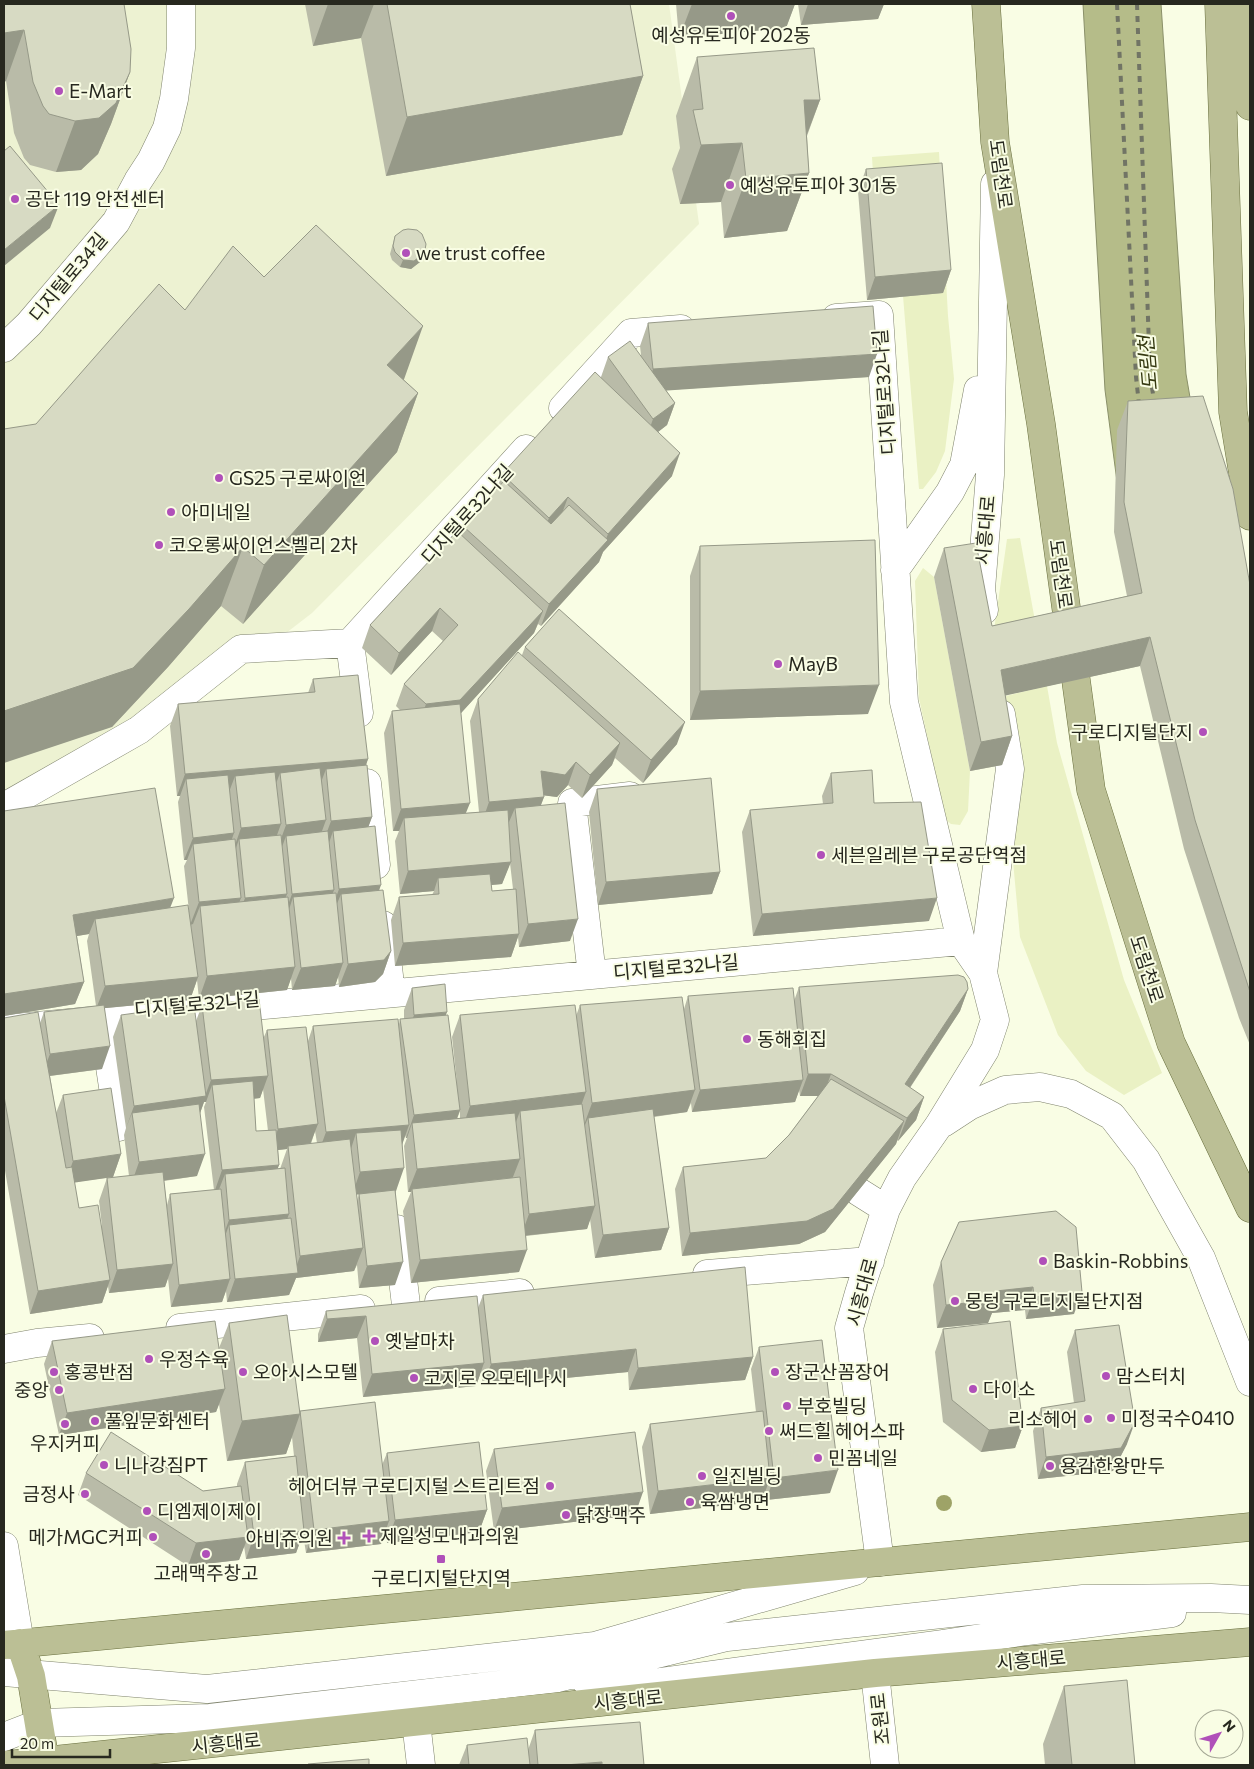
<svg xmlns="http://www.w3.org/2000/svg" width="1254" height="1769" font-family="Commissioner,'Noto Sans KR',sans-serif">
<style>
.built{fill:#edf2d2}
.green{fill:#eaf1c4}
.water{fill:#b5bc89;stroke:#8a9069}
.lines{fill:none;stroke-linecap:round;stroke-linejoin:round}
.minor-casing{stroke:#7f836d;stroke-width:29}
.major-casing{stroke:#696f3e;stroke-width:29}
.minor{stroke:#fff;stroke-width:28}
.major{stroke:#bbbf95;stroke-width:28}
.rail{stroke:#717465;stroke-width:4;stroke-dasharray:6 6;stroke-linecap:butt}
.tree{fill:#9ea367}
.wall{fill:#b9bba8;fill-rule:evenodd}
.shaded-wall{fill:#969988}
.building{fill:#d7dac3;stroke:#969988}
.poi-dot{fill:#b050b9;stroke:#f9fde4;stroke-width:2}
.labels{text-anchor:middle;stroke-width:4;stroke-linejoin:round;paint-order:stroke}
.poi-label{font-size:19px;fill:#27281f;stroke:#f9fde4;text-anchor:start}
.street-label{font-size:19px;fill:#27281f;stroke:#f9fde4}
.water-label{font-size:20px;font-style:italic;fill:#353911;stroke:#f9fde4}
</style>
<rect width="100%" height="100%" fill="#f9fde4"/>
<path class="built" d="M4 4H669L699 224 312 613 145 742 4 819Z"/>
<path class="green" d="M939 152 948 316 954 379 945 451 936 472 923 489H919L903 296 874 190 872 157Z
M1020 538 1039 643 991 651 1007 539Z
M923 568 934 577 970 771 968 811 960 825 951 824 945 819 919 698 915 581Z
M1047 686 1057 743 1124 980 1162 1073 1124 1095 1086 1071 1058 1035 1020 937 998 698Z"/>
<path class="water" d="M1083 4H1161L1186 374 1228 620 1138 642 1105 390Z"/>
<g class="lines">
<defs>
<path id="minor" d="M836 318 879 315 904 702 961 941 983 973 995 1020 985 1050 939 1125 902 1178 886 1209 859 1293 849 1328 880 1562
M4 348 29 324 116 222 138 181 151 161 167 128 174 99 181 48V4
M563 408 631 333 681 329
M895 570 950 492 964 465 978 390
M984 610 981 589 990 475 995 184
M359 713 350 643 526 449
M367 783 376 865
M4 807 139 730 241 649 350 643
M383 925 391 993
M983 973 1010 769 1001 714
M592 975 572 803 630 796
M103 1020 119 1127
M4 1029 961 941
M943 1123 969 1106 1005 1090 1040 1087 1071 1094 1112 1116 1146 1160 1201 1258 1250 1382
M859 1192 886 1209
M397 1229 406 1305
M707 1274 870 1261
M439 1301 520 1293
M180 1328 361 1309
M4 1349 37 1343 90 1338
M4 1546 20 1643
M4 1672 207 1689 595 1646 855 1571
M875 1673 885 1765
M585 1680 645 1684 942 1644 1027 1631 1172 1613
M416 1722 421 1765
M4 1737 40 1723 210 1718 558 1678 727 1637 1083 1599 1211 1598 1250 1600"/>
<path id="major" d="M986 4 995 142 1041 424 1091 790 1171 1043 1250 1208
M1219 4 1233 412 1250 516
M1241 4 1250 106
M20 1643 31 1676 45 1761
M4 1645 1250 1527
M7 1765 875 1673 1250 1642"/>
</defs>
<use href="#minor" class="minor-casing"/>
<use href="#major" class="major-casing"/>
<use href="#minor" class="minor"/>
<use href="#major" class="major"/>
<path class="rail" d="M1117 4 1136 377 1140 413
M1137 4 1150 375 1156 413"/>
</g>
<circle class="tree" cx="944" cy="1503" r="8"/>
<path class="wall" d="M4 4 130 72 111 124 98 154 81 170 56 172 30 165 24 158 14 133 6 81 4 82Z
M305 4H630L643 76 622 135 386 176 361 38 313 46Z
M676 4H795L786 28 679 38Z
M798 4H884L878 19 801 25Z
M697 57 820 100 807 136 809 173 787 231 724 238 721 202 680 204 672 169 680 148 676 116Z
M866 169 951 270 943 293 867 300 858 191Z
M395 236 425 250 420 262 411 269 400 267 392 260 390 254Z
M264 277 404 380 418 393 397 452 243 624 221 606 168 667 112 727 36 424 185 310Z
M648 323 869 377 666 390 675 403 667 425 658 432 672 476 603 552 599 562 541 626 538 624 534 633 461 713 466 813 479 812 470 721 478 699 522 655 525 647 677 744 643 783 615 758 612 765 582 798 568 785 557 797 543 795 544 797 541 805 570 941 519 947 518 937 511 957 395 966 391 920 399 897 432 895 434 891 400 894 395 841 399 831H393L384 733 392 711 400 710 396 706 404 684 443 641 432 631 391 675 362 648 370 625 460 534 463 526 497 489 502 474 601 377 608 357 641 355 640 346ZM510 863 513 889 492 891 491 885 502 884Z
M1128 401 1250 585V1045L1239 1018 1184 849 1140 666 1005 695 1012 736 1002 765 970 771 934 577 944 548 992 626 1127 596 1114 532 1117 430Z
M700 546 868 714 690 720V576Z
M313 679 368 759 366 765 372 817 368 827 379 890 391 951 383 974 375 982 339 987 338 976 335 986 292 990 291 978 287 990 199 999 197 980 190 1000 105 1008 102 1069 50 1076 56 1113 63 1095 121 1154 113 1177 74 1182 79 1208 102 1226 99 1201 107 1178 129 1176 124 1135 126 1128 113 1037 121 1015 196 1021 202 1005 263 1039 267 1030 308 1041 313 1026 399 1024 400 1019H404V1010L412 988 446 1016 457 1083 452 1037 460 1015 576 1016 580 1005 684 1009 688 996 794 1001 799 987 968 989 960 1011 910 1088 924 1097 916 1120 898 1141 897 1140 896 1144 825 1232 799 1244 682 1256 675 1189 683 1167 766 1158 789 1135 818 1096H800L799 1090 795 1102 692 1112 691 1103 687 1112 654 1117 669 1228 661 1250 595 1258 590 1219 587 1229 526 1236 519 1272 411 1283 403 1211 411 1192H408L404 1146 407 1138H406L405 1135 402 1144 396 1191 395 1285 359 1288 357 1265 354 1271 296 1278 289 1295 227 1302 226 1291 222 1302 171 1307 168 1278 165 1287 109 1293 108 1286 102 1303 30 1314 4 1165V1018L40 1023 44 1012 96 1006 87 941 89 934 77 936 84 982 75 1004 4 1016V811L170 908 189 911 184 866 187 860H184L178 802 180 796H177L170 726 178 704 308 693ZM263 1089 268 1131H256L254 1099 260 1098ZM204 1102H206L204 1107 214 1190 170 1194 167 1205 164 1181 197 1176 200 1113ZM460 1111V1118L457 1119ZM315 1131 317 1143 311 1144ZM287 1149 280 1169H277L279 1165 278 1150ZM356 1194H359L357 1201Z
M831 773 874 803 929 921 753 936 742 832 750 810 823 804 822 796Z
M597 789 720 872 712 894 598 905 589 812Z
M959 1222 1074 1314 1026 1319 1025 1310 992 1313 988 1323 937 1328 933 1285 941 1262Z
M483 1295 753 1357 745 1380 629 1390 628 1372 483 1386 481 1372 476 1386 363 1397 357 1338 318 1342V1334L326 1311 478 1308Z
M229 1323 300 1411 382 1465 387 1453 487 1510 479 1532 387 1543 386 1531 381 1544 306 1553 303 1534 296 1553 246 1559 244 1546 239 1560 188 1566 78 1495 86 1473 203 1491 237 1487V1484L245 1462 294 1456 292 1437 286 1454 227 1461 219 1404 216 1412 59 1435 44 1364 52 1341 219 1348Z
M943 1329 1023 1426 1015 1448 981 1452 943 1422 935 1352Z
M1075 1330 1127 1444 1113 1471 1038 1479 1033 1431 1041 1408 1074 1403 1067 1352Z
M759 1347 830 1493 766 1500 765 1492 762 1501 650 1514 642 1447 650 1424 756 1412 751 1369Z
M494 1449 635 1515 494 1531 486 1471Z
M1064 1686 1135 1765H1045L1043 1744Z
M535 1730 644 1765H459L467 1745 528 1750Z"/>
<path class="shaded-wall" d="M328 4H374L361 38 313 46Z
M692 4H795L786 28 679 38Z
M808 4H884L878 19 801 25Z
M24 30 6 81 4 82V33Z
M130 72 111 124 98 154 81 170 56 172 75 121Z
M643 76 622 135 386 176 407 117Z
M804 100H820L798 158Z
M742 143 721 202 680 204 701 145Z
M809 173 787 231 724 238 746 179Z
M59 205 50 228 4 266V250Z
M425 250 420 262 411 269 400 267 403 260Z
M951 270 943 293 867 300 875 277Z
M423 326 402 385 387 365Z
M877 354 869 377 645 392 653 369Z
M418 393 397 452 243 624 264 565Z
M675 403 667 425 645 442 653 419Z
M680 453 672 476 603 552 599 562 541 626 549 604 604 544 608 534Z
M568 497 560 519 540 540 549 518Z
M243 547 221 606 168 667 112 727 4 763V711Z
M440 608 432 631 391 675 399 653Z
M543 611 534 633 452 723 418 727 426 704Z
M1150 637 1140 666 990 699 1001 670Z
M879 685 868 714 690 720 700 691Z
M685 722 677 744 643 783 651 760Z
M1012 736 1002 765 970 771 981 742Z
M620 743 612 765 582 798 590 775Z
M368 759 360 782 326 769 320 785 280 773 274 789 235 776 229 792 186 779 180 796H177L185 774Z
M576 762 568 785 557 797 532 794 541 771Z
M544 797 535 820 515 808 509 822 481 825 489 802Z
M470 803 461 825 404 818 399 831H393L401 809Z
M372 817 364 839 333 831 329 843H323L331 821Z
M326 820 318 842 286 836 282 847H278L286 825Z
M281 824 273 846 239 839 235 851H233L241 828Z
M234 833 226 856 193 844 187 860H184L193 838Z
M511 862 502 884 439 890 438 878 434 891 400 894 408 871Z
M720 872 712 894 598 905 606 882Z
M381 885 373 908 341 894 334 911 331 912 339 889Z
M334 890 326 912 293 897 287 916H284L292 894Z
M287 894 279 916 237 920 245 898Z
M174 898 165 921 95 919 89 934 65 938 73 915Z
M241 898 232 921 200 906 193 924 190 925 199 902Z
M937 898 929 921 753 936 762 914Z
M578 919 570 941 519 947 528 924Z
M519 934 511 957 395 966 403 943Z
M391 951 383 974 375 982 339 987 348 964Z
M343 963 335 986 292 990 301 968Z
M295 967 287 990 199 999 207 976Z
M198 977 190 1000 96 1009 105 986Z
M84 982 75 1004 4 1016V994Z
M968 989 960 1011 897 1107 905 1084Z
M447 1012 439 1034 406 1037 414 1015Z
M110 1046 102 1069 41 1077 50 1054Z
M808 1074H831L823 1096H800Z
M268 1076 260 1098 214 1102 212 1085 206 1102H204L198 1119 132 1113 126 1128 134 1106 205 1096 211 1080Z
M803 1080 795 1102 692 1112 700 1090Z
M695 1090 687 1112 589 1125 588 1118 585 1125H584L592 1103Z
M586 1092 578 1114 520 1111 516 1122 462 1129 470 1106Z
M924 1097 916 1120 898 1141 907 1118Z
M460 1110 452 1132 412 1123 407 1138H406L414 1115Z
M904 1121 896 1144 825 1232 799 1244 682 1256 690 1233Z
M318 1124 309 1147 288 1146 287 1149 270 1151 278 1129Z
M409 1125 401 1148 356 1133 350 1152 318 1154 326 1132Z
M121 1154 113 1177 65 1184 73 1161Z
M205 1154 197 1176 131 1185 139 1162Z
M520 1159 511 1182 412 1189 411 1192H408L417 1169Z
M279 1165 271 1187 225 1174 218 1192 214 1193 222 1170Z
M404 1168 396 1191 352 1195 360 1172Z
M595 1206 587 1229 521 1236 529 1214Z
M289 1214 281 1236 229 1225 223 1242H221L229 1220Z
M669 1228 661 1250 595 1258 603 1235Z
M363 1248 354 1271 296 1278 289 1295 227 1302 235 1279 294 1273 300 1256Z
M527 1250 519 1272 411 1283 420 1260Z
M403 1262 395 1285 359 1288 367 1266Z
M173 1264 165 1287 109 1293 117 1270Z
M230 1279 222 1302 171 1307 179 1285Z
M110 1280 102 1303 30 1314 38 1291Z
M1033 1287 1025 1310 992 1313 988 1323 937 1328 946 1305 996 1291Z
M1082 1292 1074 1314 1026 1319 1034 1297Z
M366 1316 357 1338 318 1342 327 1319Z
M636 1349 628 1372 483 1386 491 1364Z
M753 1357 745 1380 629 1390 638 1368Z
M484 1363 476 1386 363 1397 372 1374Z
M225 1389 216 1412 59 1435 67 1413Z
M300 1414 286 1454 227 1461 242 1421Z
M1135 1422 1127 1444 1113 1471 1038 1479 1046 1457Z
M1023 1426 1015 1448 981 1452 989 1430Z
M838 1470 830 1493 766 1500 774 1478Z
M770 1478 762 1501 650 1514 658 1491Z
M643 1492 635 1515 494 1531 502 1508Z
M487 1510 479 1532 387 1543 395 1520Z
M389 1521 381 1544 306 1553 314 1530Z
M304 1531 296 1553 246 1559 254 1536Z
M248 1537 239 1560 188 1566 196 1543Z
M602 1762 601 1765H565Z"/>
<path class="building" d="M4 4H124L131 49 130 72 116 103 99 118 75 121 49 114 43 106 33 82 24 30 4 33Z
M387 4H630L643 76 407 117Z
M814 48 820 100H804L809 173 746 179 742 143 701 145 693 110 703 109 697 57Z
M10 146 59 205 4 250V151Z
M942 163 951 270 875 277 866 169Z
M316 225 423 326 387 365 418 393 264 565 243 547 189 609 133 668 4 711V429L36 424 159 284 185 310 233 246 264 277Z
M408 229 417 230 422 234 426 244 425 250 422 255 414 261 403 260 395 252 393 246 395 236 403 230Z
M873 306 877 354 653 369 648 323Z
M630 341 675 403 653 419 608 357Z
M595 372 680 453 608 534 568 497 549 518 502 474Z
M1203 396 1233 489 1250 585V992L1195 820 1150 637 1001 670 1012 736 981 742 944 548 976 543 992 626 1142 593 1124 502 1128 401Z
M504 481 551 524 569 505 608 540 549 604 463 526Z
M457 531 543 611 460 700 426 704 404 684 458 625 440 608 399 653 370 625Z
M875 540 879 685 700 691V546Z
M559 609 685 722 651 760 525 647Z
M518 652 620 743 590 775 576 762 565 775 541 771 544 797 489 802 478 699Z
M358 675 368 759 185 774 178 704 315 692 313 679Z
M460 704 470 803 401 809 392 711Z
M367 765 372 817 331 821 326 769Z
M320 768 326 820 286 825 280 773Z
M872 770 874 803 921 802 937 898 762 914 750 810 833 803 831 773Z
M275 772 281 824 241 828 235 776Z
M228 775 234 833 193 838 186 779Z
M711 778 720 872 606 882 597 789Z
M155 788 174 898 73 915 84 982 4 994V811Z
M565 803 578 919 528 924 515 808Z
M508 810 511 862 408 871 404 818Z
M375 826 381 885 339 889 333 831Z
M328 831 334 890 292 894 286 836Z
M281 835 287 894 245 898 239 839Z
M235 839 241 898 199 902 193 844Z
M490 874 492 891 516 889 519 934 403 943 399 897 439 894 438 878Z
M383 890 391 951 384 960 348 964 341 894Z
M336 893 343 963 301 968 293 897Z
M288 897 295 967 207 976 200 906Z
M188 905 198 977 105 986 95 919Z
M958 975 964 977 967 982 968 989 905 1084 924 1097 907 1118 831 1074H808L799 987Z
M445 984 447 1012 414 1015 412 988Z
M793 988 803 1080 700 1090 688 996Z
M682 997 695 1090 592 1103 580 1005Z
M259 999 268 1076 211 1080 202 1005Z
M104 1005 110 1046 50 1054 44 1012Z
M194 1005 206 1096 134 1106 121 1015Z
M575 1005 586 1092 470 1106 460 1015Z
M38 1012 66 1168 72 1167 79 1208 98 1205 110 1280 38 1291 4 1096V1018Z
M448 1015 460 1110 414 1115 400 1019Z
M398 1019 409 1125 326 1132 313 1026Z
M306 1027 318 1124 278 1129 267 1030Z
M831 1079 904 1121 833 1209 807 1221 690 1233 683 1167 766 1158 789 1135Z
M253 1081 256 1131 276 1130 279 1165 222 1170 212 1085Z
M111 1088 121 1154 73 1161 63 1095Z
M199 1104 205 1154 139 1162 132 1113Z
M582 1104 595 1206 529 1214 520 1111Z
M653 1109 669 1228 603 1235 588 1118Z
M515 1113 520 1159 417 1169 412 1123Z
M401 1130 404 1168 360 1172 356 1133Z
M350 1139 363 1248 300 1256 288 1146Z
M285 1168 289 1214 229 1220 225 1174Z
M163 1172 173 1264 117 1270 107 1178Z
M520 1177 527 1250 420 1260 412 1189Z
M221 1189 230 1279 179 1285 170 1194Z
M395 1190 403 1262 367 1266 359 1194Z
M1056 1211 1076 1227 1082 1292 1034 1297 1033 1287 996 1291 997 1300 946 1305 941 1262 959 1222Z
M291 1218 298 1273 235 1279 229 1225Z
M745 1267 753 1357 638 1368 636 1349 491 1364 483 1295Z
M477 1296 484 1363 372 1374 366 1316 327 1319 326 1311Z
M287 1315 300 1414 242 1421 229 1323Z
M215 1321 225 1389 67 1413 52 1341Z
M1010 1321 1023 1426 989 1430 952 1400 943 1329Z
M1119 1325 1135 1422 1121 1448 1046 1457 1041 1408 1085 1401 1075 1330Z
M822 1340 838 1470 774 1478 759 1347Z
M375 1402 389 1521 314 1530 300 1411Z
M763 1411 770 1478 658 1491 650 1424Z
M111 1432 203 1491 241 1486 248 1537 196 1543 86 1473Z
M635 1432 643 1492 502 1508 494 1449Z
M479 1442 487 1510 395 1520 387 1453Z
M296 1456 304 1531 254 1536 245 1462Z
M1127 1680 1135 1765H1072L1064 1686Z
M640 1722 644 1765H602V1762L565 1765H538L535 1730Z
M527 1738 530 1765H469L467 1745Z
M369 1759V1765H308V1764Z"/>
<g class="poi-dot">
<circle cx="731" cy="16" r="5"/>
<circle cx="59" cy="91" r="5"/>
<circle cx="730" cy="185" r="5"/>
<circle cx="15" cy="199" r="5"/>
<circle cx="406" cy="253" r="5"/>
<circle cx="219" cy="478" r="5"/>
<circle cx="171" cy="512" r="5"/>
<circle cx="159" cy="545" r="5"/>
<circle cx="778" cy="664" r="5"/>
<circle cx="1203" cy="732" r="5"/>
<circle cx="821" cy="855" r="5"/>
<circle cx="747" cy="1039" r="5"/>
<circle cx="1043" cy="1261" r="5"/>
<circle cx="955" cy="1301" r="5"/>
<circle cx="375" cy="1341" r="5"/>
<circle cx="149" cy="1359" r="5"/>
<circle cx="54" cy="1372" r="5"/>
<circle cx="243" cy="1372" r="5"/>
<circle cx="775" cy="1372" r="5"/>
<circle cx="1106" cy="1376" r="5"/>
<circle cx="414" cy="1378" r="5"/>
<circle cx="973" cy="1389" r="5"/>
<circle cx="59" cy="1390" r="5"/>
<circle cx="787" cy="1406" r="5"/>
<circle cx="1111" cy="1418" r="5"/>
<circle cx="1088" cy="1419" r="5"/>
<circle cx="95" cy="1421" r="5"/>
<circle cx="65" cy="1424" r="5"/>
<circle cx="769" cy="1431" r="5"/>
<circle cx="818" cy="1458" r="5"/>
<circle cx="104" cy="1465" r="5"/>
<circle cx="1050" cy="1466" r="5"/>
<circle cx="702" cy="1476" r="5"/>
<circle cx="550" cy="1486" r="5"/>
<circle cx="85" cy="1494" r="5"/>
<circle cx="690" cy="1502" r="5"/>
<circle cx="147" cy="1511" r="5"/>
<circle cx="566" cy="1515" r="5"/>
<path d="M366.5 1528.5h5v5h5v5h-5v5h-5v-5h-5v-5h5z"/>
<circle cx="153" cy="1537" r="5"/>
<path d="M341.5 1530.5h5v5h5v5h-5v5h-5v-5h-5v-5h5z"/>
<circle cx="206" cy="1554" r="5"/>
<rect x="436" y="1554" width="10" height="10" rx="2.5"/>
</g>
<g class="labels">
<g class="poi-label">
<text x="731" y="42" text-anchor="middle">예성유토피아 202동</text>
<text x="69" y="98">E-Mart</text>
<text x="740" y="192">예성유토피아 301동</text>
<text x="25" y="206">공단 119 안전센터</text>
<text x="416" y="260">we trust coffee</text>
<text x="229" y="485">GS25 구로싸이언</text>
<text x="181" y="519">아미네일</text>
<text x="169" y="552">코오롱싸이언스벨리 2차</text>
<text x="788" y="671">MayB</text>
<text x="1193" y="739" text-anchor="end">구로디지털단지</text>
<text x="831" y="862">세븐일레븐 구로공단역점</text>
<text x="757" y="1046">동해회집</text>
<text x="1053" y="1268">Baskin-Robbins</text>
<text x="965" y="1308">뭉텅 구로디지털단지점</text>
<text x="385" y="1348">옛날마차</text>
<text x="159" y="1366">우정수육</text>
<text x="64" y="1379">홍콩반점</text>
<text x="253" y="1379">오아시스모텔</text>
<text x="785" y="1379">장군산꼼장어</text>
<text x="1116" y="1383">맘스터치</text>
<text x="424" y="1385">코지로 오모테나시</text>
<text x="983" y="1396">다이소</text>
<text x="49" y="1397" text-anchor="end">중앙</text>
<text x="797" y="1413">부호빌딩</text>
<text x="1121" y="1425">미정국수0410</text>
<text x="1078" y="1426" text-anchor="end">리소헤어</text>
<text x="105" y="1428">풀잎문화센터</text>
<text x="779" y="1438">써드힐 헤어스파</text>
<text x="65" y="1450" text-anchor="middle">우지커피</text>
<text x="828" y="1465">민꼼네일</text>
<text x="114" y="1472">니나강짐PT</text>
<text x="1060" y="1473">용감한왕만두</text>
<text x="712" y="1483">일진빌딩</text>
<text x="540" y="1493" text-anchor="end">헤어더뷰 구로디지털 스트리트점</text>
<text x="75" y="1501" text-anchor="end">금정사</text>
<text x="700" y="1509">육쌈냉면</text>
<text x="157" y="1518">디엠제이제이</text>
<text x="576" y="1522">닭장맥주</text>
<text x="380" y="1543">제일성모내과의원</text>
<text x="143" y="1544" text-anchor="end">메가MGC커피</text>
<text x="333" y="1545" text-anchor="end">아비쥬의원</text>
<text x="206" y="1580" text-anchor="middle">고래맥주창고</text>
<text x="441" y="1585" text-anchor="middle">구로디지털단지역</text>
</g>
<g class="street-label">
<text transform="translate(1001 174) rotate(82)" y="7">도림천로</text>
<text transform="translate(68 277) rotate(-50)" y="7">디지털로34길</text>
<text transform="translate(884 392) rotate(-94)" y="7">디지털로32나길</text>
<text transform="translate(467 514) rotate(-48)" y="7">디지털로32나길</text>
<text transform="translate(985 530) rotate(-85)" y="7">시흥대로</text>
<text transform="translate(1061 574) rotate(82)" y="7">도림천로</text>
<text transform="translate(676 967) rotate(-5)" y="7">디지털로32나길</text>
<text transform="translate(1147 969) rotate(72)" y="7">도림천로</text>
<text transform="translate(197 1004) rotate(-5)" y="7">디지털로32나길</text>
<text transform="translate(862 1292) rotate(-75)" y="7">시흥대로</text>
<text transform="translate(1031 1660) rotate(-5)" y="7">시흥대로</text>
<text transform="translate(628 1700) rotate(-6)" y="7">시흥대로</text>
<text transform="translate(880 1719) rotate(-96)" y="7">조원로</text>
<text transform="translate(226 1743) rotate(-6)" y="7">시흥대로</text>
</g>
<g class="water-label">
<text transform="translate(1148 363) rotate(-95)" y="7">도림천</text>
</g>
</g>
<rect width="1254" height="1769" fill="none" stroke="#27281f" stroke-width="10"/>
<g transform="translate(1219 1734) rotate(51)"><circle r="24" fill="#f9fde4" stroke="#a5a895"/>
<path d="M0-4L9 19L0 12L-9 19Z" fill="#b050b9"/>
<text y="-8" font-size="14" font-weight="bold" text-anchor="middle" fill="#27281f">N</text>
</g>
<path d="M12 1749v8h98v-8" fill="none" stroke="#27281f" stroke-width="2.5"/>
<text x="20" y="1749" font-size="15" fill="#27281f" stroke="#f9fde4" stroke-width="4" paint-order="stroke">20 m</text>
</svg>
